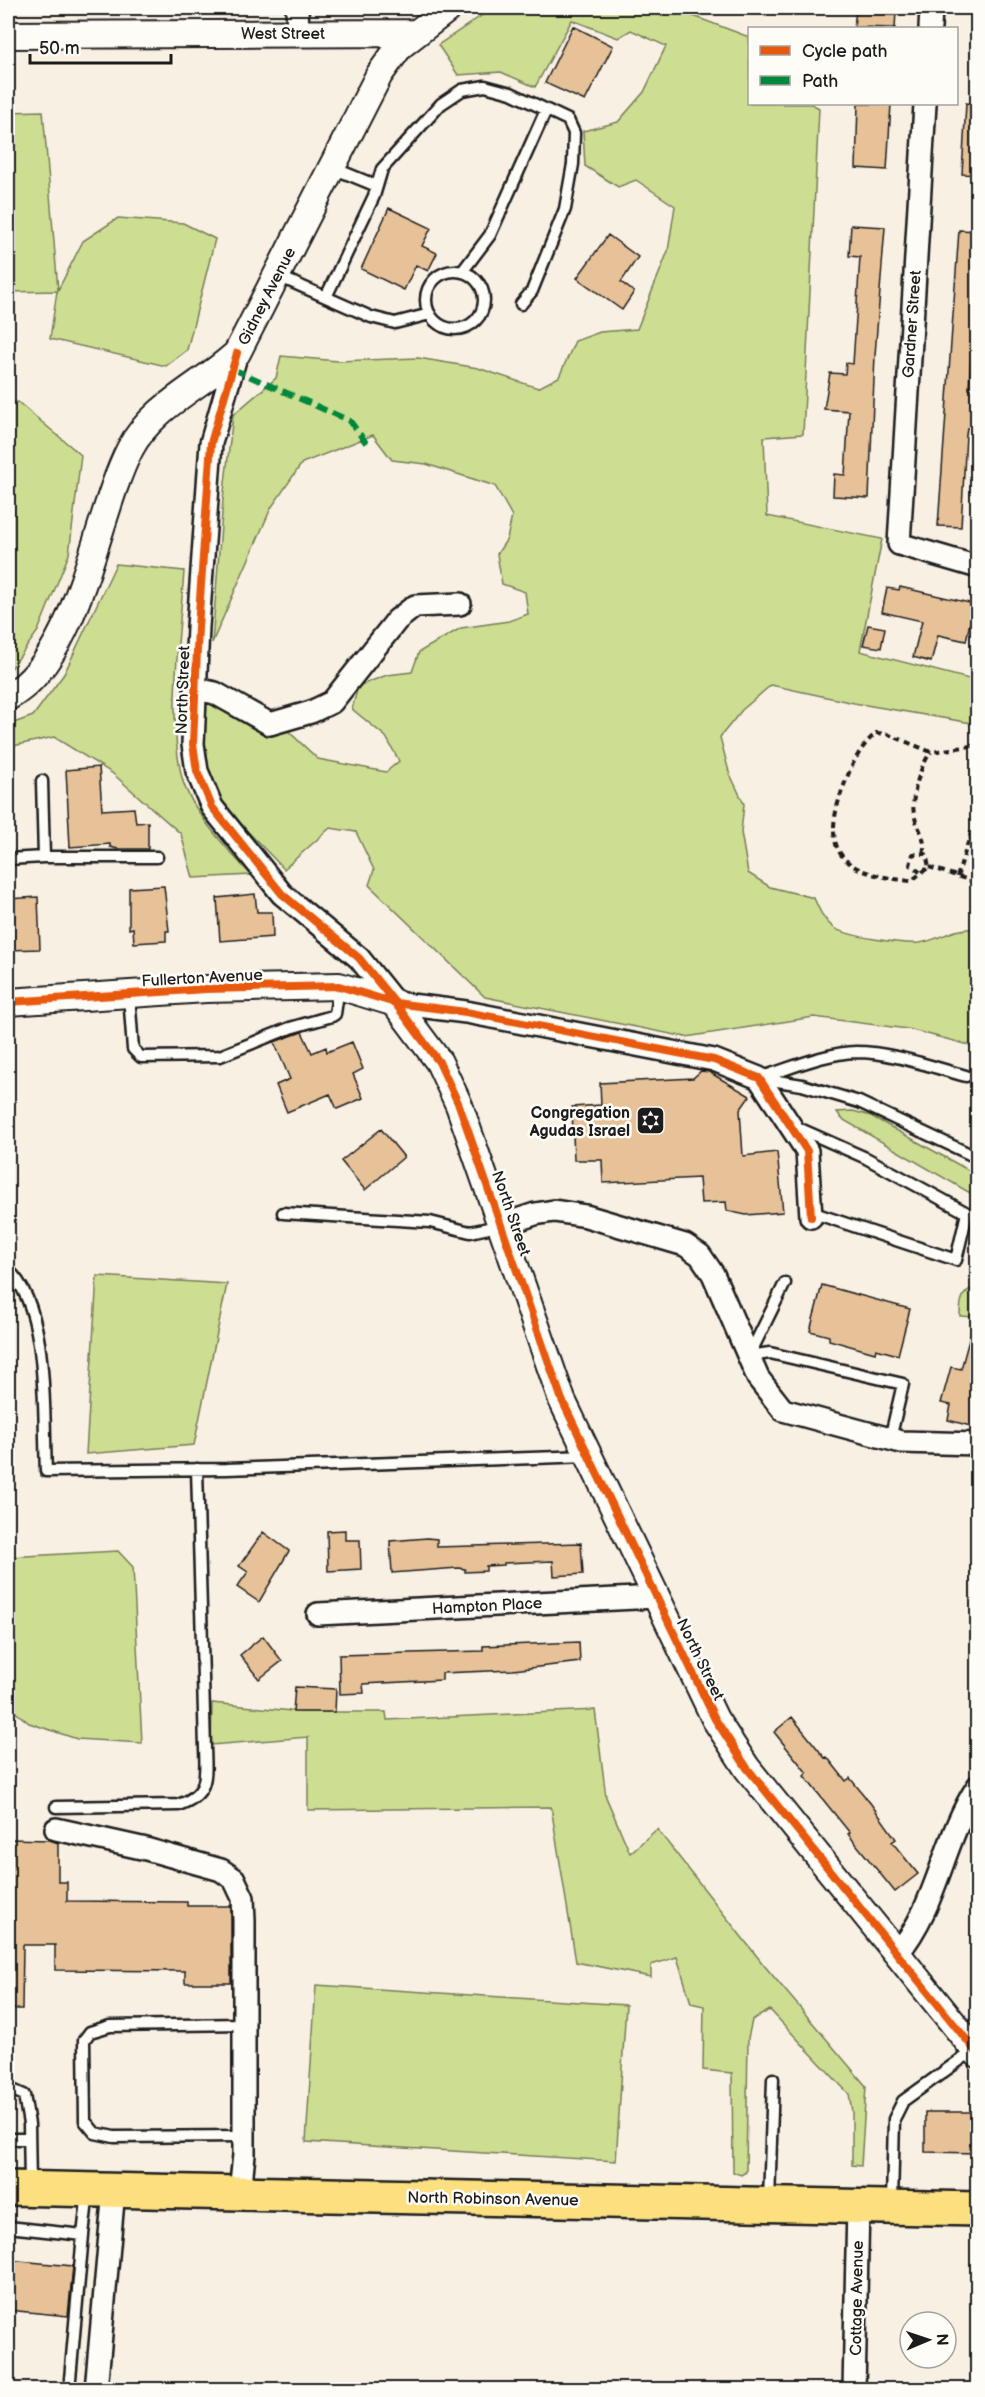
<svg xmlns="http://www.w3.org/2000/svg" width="985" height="2397" font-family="'Balsamiq Sans',sans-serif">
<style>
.green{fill:#cdde92;stroke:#747d57;stroke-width:1.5}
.building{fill:#e7c197;stroke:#1c1c1c;stroke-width:1.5}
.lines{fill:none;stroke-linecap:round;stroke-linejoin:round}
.service-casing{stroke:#1c1c1c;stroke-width:15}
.minor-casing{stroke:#1c1c1c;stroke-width:26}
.tertiary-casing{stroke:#1c1c1c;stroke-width:30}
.trunk-casing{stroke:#1c1c1c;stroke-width:38}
.path{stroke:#1c1c1c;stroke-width:4;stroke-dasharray:6 4.5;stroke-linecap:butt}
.service{stroke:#fdfcf7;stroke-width:10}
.minor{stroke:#fdfcf7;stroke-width:21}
.tertiary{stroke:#fdfcf7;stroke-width:26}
.trunk{stroke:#fce080;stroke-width:33}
.quiet{stroke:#00873e;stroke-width:6;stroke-dasharray:12 6;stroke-linecap:butt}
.cycleway-casing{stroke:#fdfcf7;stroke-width:11}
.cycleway{stroke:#e8590c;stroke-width:8}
.labels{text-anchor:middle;stroke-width:5;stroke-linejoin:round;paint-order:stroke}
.street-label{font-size:16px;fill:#1c1c1c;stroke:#fdfcf7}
.poi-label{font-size:16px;font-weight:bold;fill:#1c1c1c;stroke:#fdfcf7;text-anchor:end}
</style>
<rect width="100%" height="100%" fill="#f9f0e4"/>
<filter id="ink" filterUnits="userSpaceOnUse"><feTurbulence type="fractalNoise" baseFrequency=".0167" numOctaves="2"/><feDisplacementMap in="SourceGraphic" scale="12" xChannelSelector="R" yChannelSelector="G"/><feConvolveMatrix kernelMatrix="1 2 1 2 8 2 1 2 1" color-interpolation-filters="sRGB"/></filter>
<g filter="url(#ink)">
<path class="green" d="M493 8H672L749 37 750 104H812L819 108 803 434 764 437 767 516 882 539 860 651 977 681 978 724 854 703 771 685 742 710 720 737 729 772 744 804 741 832 748 873 770 887 814 898C819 909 823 920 834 928 846 936 905 945 920 943 942 939 953 927 977 929V1047L908 1029 814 1017 686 1037 485 997 369 885 374 870 356 832 330 828 284 869 224 807 204 760 203 705 218 702 287 730 318 759 386 772 399 761 386 737 352 709 358 686 387 675 412 672 419 652 461 628 509 621 528 614 525 592 502 584 497 554 507 539 512 516 495 486 426 464 392 460 373 435 302 463 271 508 212 643 223 500 233 415 276 378 281 356 338 361 418 358 478 368 538 388 559 377 575 341 600 332 637 329 668 251 675 206 636 180 618 187 585 166 583 131 618 122 644 92 666 46 631 30 618 38 572 20 535 87 501 72 458 75 438 45Z
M43 111 58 290 83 241 118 218 183 223 215 239 187 350 166 366 50 339 57 291 8 292V112Z
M18 402 81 455 69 554 38 631 8 673V403Z
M116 564 184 571C180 633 167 717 182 778 190 809 229 851 251 875L193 878 181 834 112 773 54 737 8 747V725L33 716 64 674Z
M853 1111 871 1116 977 1175V1197L842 1119 837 1112Z
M97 1276 227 1284 194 1445 86 1454Z
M977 1286V1317L960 1316C960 1300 962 1291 977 1286Z
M118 1551 133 1567 142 1743 77 1739 29 1723 8 1706V1557Z
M212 1703 302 1712H386L387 1720 595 1710 606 1797 630 1853 657 1829 763 1964 866 2086 861 2166 852 2165V2112L849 2094 770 2010 752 2020 748 2038 746 2172 741 2175 733 2172 732 2073 703 2070 704 2006 691 2003 677 1957 651 1965V1977L576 1962 551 1807 308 1810V1737L211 1745Z
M316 1985 626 2005 616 2161 306 2142Z"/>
<path class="building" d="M856 9 896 11 895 28 854 27Z
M573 26 613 46 585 101 545 83Z
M966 103 978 104V175L962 174Z
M858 104H891L887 170 856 168Z
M389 208 431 228 422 246 437 253 428 271 416 265 404 290 361 269Z
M851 225 885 227 875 355 869 498 833 496 834 474 845 475 849 411 824 409 830 373 845 374 846 363 853 364 860 257 849 256Z
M959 230 978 231V354L971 353 969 389H976L974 428H967L966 435 961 527 938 526Z
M608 235 638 257 621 282 634 292 622 310 577 278Z
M900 587 974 604 966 641 938 635 931 662 913 657 922 621 882 612 887 588 899 590Z
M868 625 885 628 881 648 863 645Z
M99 767 102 810 134 808 136 823 148 822V849H118L110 847V844L70 847 66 770Z
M164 886 169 931H166V941L134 943 133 928 129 929V888Z
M255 894 257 912H272L273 937 220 941 217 898Z
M38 897 40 949 8 950V899Z
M302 1032 312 1053 326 1047 327 1052 352 1042 363 1069 353 1074 363 1098 337 1109 330 1094 287 1112 276 1085 290 1079 274 1042Z
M701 1071 709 1072 750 1096 740 1110 743 1156 777 1152 783 1212 746 1215 727 1211 726 1202 701 1203 699 1178 603 1183 602 1160H574L572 1107 601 1105 600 1083 693 1078Z
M381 1129 404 1157 365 1190 341 1161Z
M822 1285 910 1309 898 1355 876 1349 875 1353 829 1340V1336L810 1331Z
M973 1325H978V1428L948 1420 951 1405 941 1403 951 1367 961 1369Z
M345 1530V1540H360L361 1569 328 1571 327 1531Z
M263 1532 289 1551 259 1602 237 1587 248 1572 239 1566Z
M427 1538 437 1539V1547L581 1543 583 1574 554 1576 553 1561 504 1563V1565L486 1566V1571L465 1572V1569L458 1568 392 1573 390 1541Z
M263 1636 282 1661 259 1679 240 1655Z
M579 1642 580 1662 513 1670 442 1673V1680L363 1684 364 1693 340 1694 339 1655 483 1651V1646Z
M295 1687 336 1689 335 1712H293Z
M792 1717 825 1758 827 1757 846 1781 850 1778 871 1804 896 1839 892 1842 918 1874 895 1892 848 1834 850 1833 804 1776 807 1773 774 1732Z
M8 1839 50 1840 58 1843V1882H67V1901L187 1902V1906H231V1983H185V1971L55 1970V1945H23L22 2009H8Z
M925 2112H978V2153L925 2152Z
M8 2260 73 2266 68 2316 8 2310Z"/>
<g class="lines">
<defs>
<path id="service" d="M333 168 377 186
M426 300a29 29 0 1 1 58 0a29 29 0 1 1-58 0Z
M462 272 490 235 546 110
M278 276 371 317 395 323 430 314
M326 297 374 196 382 169 441 104 462 90 485 86 511 93 568 120 574 133 573 164 565 209 532 291 521 304
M42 781 44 857H157
M8 859 44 857
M129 995 133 1049 141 1057 220 1056 290 1028 332 1016 335 1014 339 986
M762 1077C791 1068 825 1053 856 1052 892 1052 931 1067 966 1076
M759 1078 802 1085 859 1102 978 1158
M796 1127 866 1158 967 1213 956 1260 811 1212
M283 1213 430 1222 470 1232 502 1225
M8 1270C50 1307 43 1417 46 1471L226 1469 588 1456
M785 1283 749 1356 770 1353 903 1384 890 1439
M56 1807 178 1805C209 1795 206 1777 205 1748L197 1469
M8 2088 24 2095 29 2124 30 2185
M244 2136 114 2137 95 2133 85 2121 84 2040 90 2032 110 2026 244 2024
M8 2139H29
M769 2202 773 2079
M892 2203 894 2119 903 2101 974 2050
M8 2227 83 2235 88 2192
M70 2379 83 2235"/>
<path id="minor" d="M297 8 298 33
M930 28 931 8
M925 104 899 544 978 567
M237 353 211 443 198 627 193 744 197 771 212 807 282 894 359 958 395 1003 466 1012 714 1060 759 1078 807 1151 811 1217
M196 689 215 693 270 724 311 712 332 702 397 620 415 606 460 604
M502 1225 535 1214 554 1211 586 1216 685 1245 700 1255 713 1274 758 1378 783 1410 901 1442 978 1444
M318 1614 656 1597
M56 1829 146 1849 221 1870 234 1879 243 1898 244 1921V2155L240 2192
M897 1954C938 1906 943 1838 978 1786
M96 2390 114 2190
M854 2390 858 2206"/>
<path id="tertiary" d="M8 35 414 33
M8 697C79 659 95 517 130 449 152 406 203 385 237 353L379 75 400 46 449 8
M8 1002 206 989 339 986 395 1003 439 1062 459 1105 562 1400 715 1719 747 1768 978 2054"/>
<path id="trunk" d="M8 2188 978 2209"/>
</defs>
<use href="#service" class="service-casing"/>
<use href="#minor" class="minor-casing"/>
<use href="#tertiary" class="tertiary-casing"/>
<use href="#trunk" class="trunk-casing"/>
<path class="path" d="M970 837 978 851
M923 853C927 840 919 831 915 818 909 800 920 766 931 752
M929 867 978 883
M920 872 910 865 913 854H926L929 867 911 881C846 874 818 856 843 788 851 766 859 748 876 733L887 734 931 752 978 745
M957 877 978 811"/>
<use href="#service" class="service"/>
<use href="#minor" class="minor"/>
<use href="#tertiary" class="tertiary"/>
<use href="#trunk" class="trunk"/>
<path class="quiet" d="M233 369 350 421 369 447"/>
<defs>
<path id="cycleway" d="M237 353 211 443 198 627 193 744 197 771 212 807 282 894 359 958 395 1003 439 1062 459 1105 562 1400 715 1719 747 1768 978 2054
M8 1002 206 989 339 986 395 1003 466 1012 714 1060 759 1078 807 1151 811 1217"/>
</defs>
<use href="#cycleway" class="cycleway-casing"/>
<use href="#cycleway" class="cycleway"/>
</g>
</g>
<defs>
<symbol id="synagogue-square" viewBox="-11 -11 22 22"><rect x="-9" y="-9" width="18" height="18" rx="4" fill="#1c1c1c" stroke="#fdfcf7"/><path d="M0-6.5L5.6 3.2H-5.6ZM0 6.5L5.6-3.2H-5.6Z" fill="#fff"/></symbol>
</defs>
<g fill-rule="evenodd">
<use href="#synagogue-square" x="634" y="1104" width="33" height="33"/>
</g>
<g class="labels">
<g class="street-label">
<text x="283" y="39">West Street</text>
<text transform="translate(266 296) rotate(-63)" y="6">Gidney Avenue</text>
<text transform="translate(911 324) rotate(-86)" y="6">Gardner Street</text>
<text transform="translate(182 690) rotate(-88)" y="6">North Street</text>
<text transform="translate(202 977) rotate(-3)" y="6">Fullerton Avenue</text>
<text transform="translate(512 1213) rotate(71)" y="6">North Street</text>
<text transform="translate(487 1605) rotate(-3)" y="6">Hampton Place</text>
<text transform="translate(701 1659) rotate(64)" y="6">North Street</text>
<text transform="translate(493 2198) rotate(1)" y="6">North Robinson Avenue</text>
<text transform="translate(856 2298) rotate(-89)" y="6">Cottage Avenue</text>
</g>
<g class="poi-label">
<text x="630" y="1118">Congregation<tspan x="630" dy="18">Agudas Israel</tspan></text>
</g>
</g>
<rect width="985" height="2397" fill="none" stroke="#fdfcf7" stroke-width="30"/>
<rect x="15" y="15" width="955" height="2367" fill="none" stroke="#1c1c1c" stroke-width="2" filter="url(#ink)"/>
<rect x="748" y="27" width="210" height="78" fill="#fdfcf7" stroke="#a3a29f" stroke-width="1.5"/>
<rect x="760" y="46" width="30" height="9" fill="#e8590c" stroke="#a3a29f" stroke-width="1.5"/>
<text x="802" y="57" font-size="18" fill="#1c1c1c">Cycle path</text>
<rect x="760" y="76" width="30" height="9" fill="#00873e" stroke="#a3a29f" stroke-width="1.5"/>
<text x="802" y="87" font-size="18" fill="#1c1c1c">Path</text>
<g transform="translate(928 2340) rotate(88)"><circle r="28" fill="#fdfcf7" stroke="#a3a29f" stroke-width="1.5"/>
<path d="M0-4.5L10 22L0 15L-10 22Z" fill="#1c1c1c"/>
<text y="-9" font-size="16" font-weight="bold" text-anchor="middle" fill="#1c1c1c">N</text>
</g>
<path d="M30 54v9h141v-9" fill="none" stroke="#1c1c1c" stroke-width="3"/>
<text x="39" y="54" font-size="18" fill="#1c1c1c" stroke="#fdfcf7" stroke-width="4.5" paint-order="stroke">50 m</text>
</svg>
